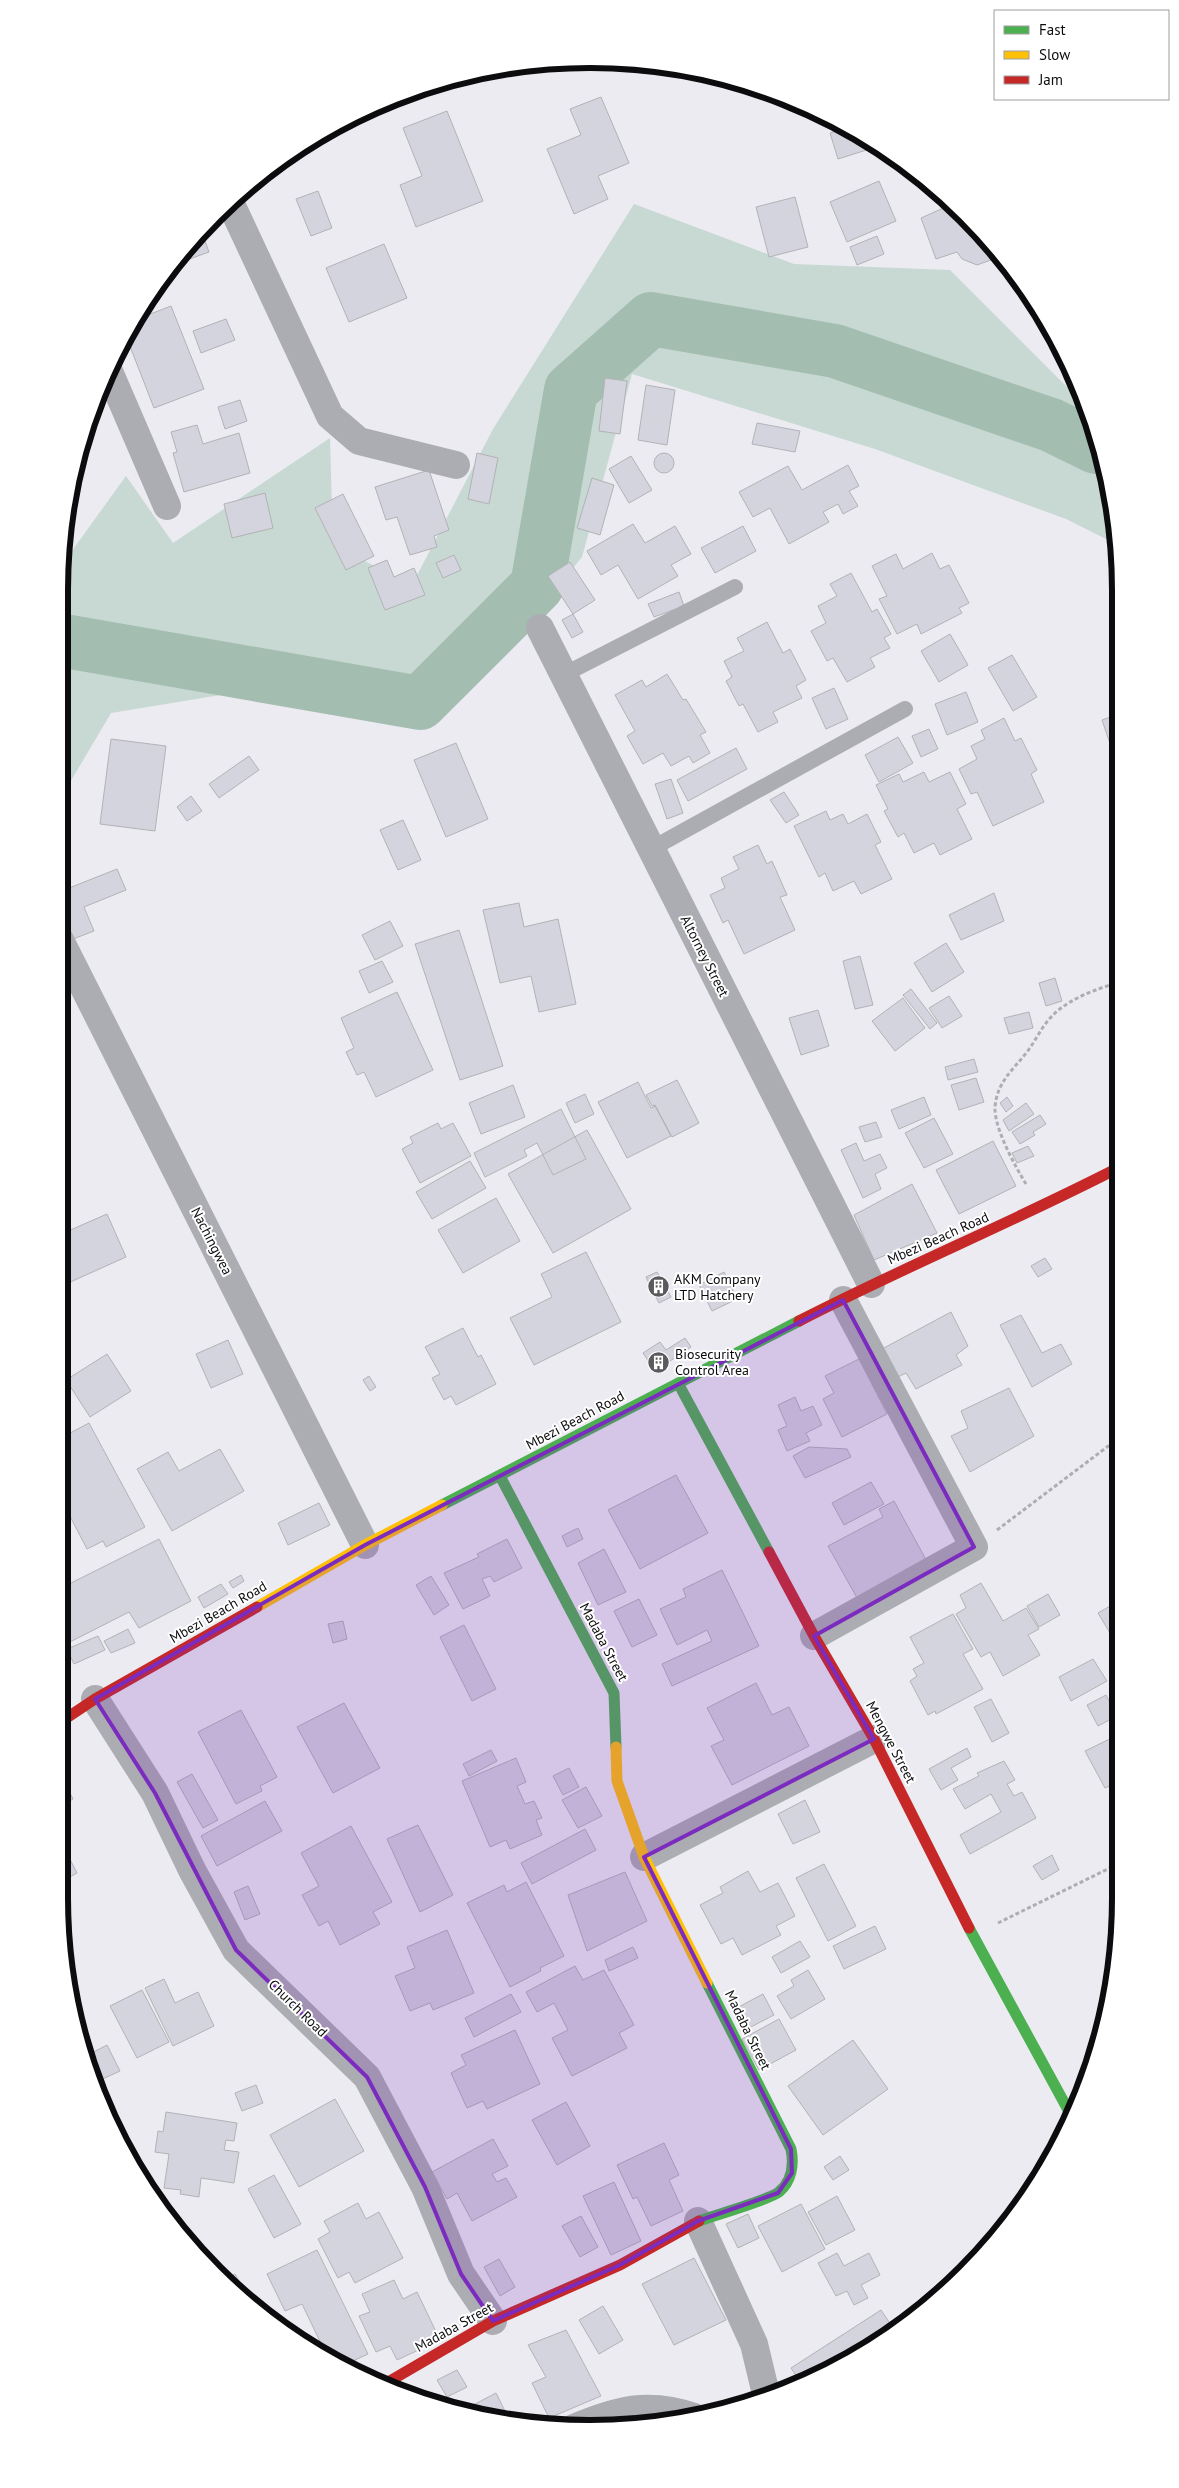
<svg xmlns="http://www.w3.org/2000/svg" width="1179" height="2488" font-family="'PT Sans',sans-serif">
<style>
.green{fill:#c7d9d2}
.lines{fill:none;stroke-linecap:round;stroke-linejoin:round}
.river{stroke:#a4bdb1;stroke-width:54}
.building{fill:#d4d4de;stroke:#b2b2b6}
.path{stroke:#aeaeb2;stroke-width:3;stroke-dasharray:4 2.5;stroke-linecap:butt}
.lane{stroke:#acadb2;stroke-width:16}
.street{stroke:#acadb2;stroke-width:28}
.fast{stroke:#4caf50;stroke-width:11}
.slow{stroke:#ffc107;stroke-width:11}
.jam{stroke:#c62828;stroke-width:11}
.marked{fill:#7b2cbf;fill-opacity:0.2;stroke:#7b2cbf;stroke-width:4;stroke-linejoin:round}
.labels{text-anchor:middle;stroke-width:4;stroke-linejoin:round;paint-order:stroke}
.street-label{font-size:14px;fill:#0c0c0f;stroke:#fff}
.poi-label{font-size:14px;fill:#0c0c0f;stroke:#fff;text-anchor:start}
.rim{fill:none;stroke:#0c0c0f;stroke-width:6}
</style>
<rect width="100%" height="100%" fill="#ebebf1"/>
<path class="green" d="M634 204 794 264 950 270 1067 387 1080 388 1116 520V544L1066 519 875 449 632 374 582 557 507 650 432 711 282 685 111 713 59 801V589L61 566 126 476 173 543 330 438 333 545 412 585 493 429Z"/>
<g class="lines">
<path class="river" d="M59 640 420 703 537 586 571 390 651 319 835 351 1051 425 1096 447"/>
</g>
<path class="building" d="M601 97 629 163 598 176 608 199 574 214 547 149 581 135 570 109Z
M447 111 483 201 416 227 400 185 422 176 403 128Z
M844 129 876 147 838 159 830 133Z
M879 181 896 221 847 242 830 202Z
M318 191 332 228 311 236 296 199Z
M795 197 808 247 769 257 756 207Z
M950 205 1000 256 999 257 977 265 962 259 957 252 936 259 921 218Z
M201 230 209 252 173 265Z
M877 236 884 254 857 265 850 247Z
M384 244 407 298 349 322 326 268Z
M171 306 204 389 154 408 126 336 135 320Z
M226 319 235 340 201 353 193 331Z
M605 378 627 381 620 434 599 431Z
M646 385 675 390 667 445 638 440Z
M240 400 247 421 225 429 218 407Z
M757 423 800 431 795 452 752 444Z
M197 425 203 444 239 433 250 473 184 492 173 453 177 452 171 432Z
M477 453 498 458 489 504 468 499Z
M654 463a10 10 0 1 1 20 0a10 10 0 1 1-20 0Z
M631 456 652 490 629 503 609 469Z
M848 465 859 486 849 491 858 506 843 514 838 504 823 512 829 522 789 544 770 508 753 517 739 492 788 466 802 490Z
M429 470 449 530 434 536 437 547 410 555 397 517 386 520 375 487Z
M592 478 614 485 600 535 577 528Z
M265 493 273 528 232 538 224 504Z
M343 494 374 556 346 570 315 508Z
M633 524 645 543 675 526 691 554 671 565 678 576 638 599 618 565 601 575 587 551Z
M743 526 756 551 715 573 701 548Z
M932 553 940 569 949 565 969 603 959 608 962 613 921 634 917 624 897 634 879 599 887 596 872 566 896 554 903 569Z
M454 555 461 570 443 578 436 563Z
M387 560 394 577 414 568 425 595 385 610 368 568Z
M570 562 595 600 573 614 548 576Z
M851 573 872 612 877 609 891 634 884 638 890 648 870 658 875 667 847 682 833 658 827 661 811 631 826 623 818 606 837 596 830 584Z
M679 592 684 606 654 617 648 604Z
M573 614 583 632 572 638 562 620Z
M767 622 783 653 790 649 806 680 796 686 802 698 773 712 778 722 758 732 743 704 739 706 726 681 732 677 724 661 744 651 737 638Z
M950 634 968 665 939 682 921 651Z
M1012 655 1037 697 1013 711 988 668Z
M667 674 683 700 686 699 706 732 700 735 710 753 693 763 689 756 671 766 663 753 643 764 627 736 635 731 615 695 642 680 646 687Z
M834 688 848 719 826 729 812 698Z
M966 692 978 722 947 735 935 704Z
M1116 715V761L1102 720Z
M1004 718 1015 741 1021 738 1037 770 1031 774 1044 802 993 826 977 792 971 794 959 769 977 759 971 746 985 739 981 730Z
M929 729 938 749 921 757 912 736Z
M898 737 913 763 879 782 865 755Z
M111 739 166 746 155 831 100 824Z
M456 743 488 819 446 837 414 760Z
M736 748 747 769 688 801 677 780Z
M249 756 259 770 219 798 209 784Z
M924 772 929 782 950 772 966 804 957 809 972 839 940 855 934 843 914 853 904 833 898 837 884 811 888 809 876 785 899 774 903 782Z
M671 779 683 813 667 819 655 784Z
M784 792 799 815 786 823 770 800Z
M191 796 202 811 187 821 177 807Z
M826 811 830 820 843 814 848 824 867 814 881 842 875 845 892 879 861 894 854 881 833 891 825 873 819 877 794 826Z
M403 820 421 860 398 870 380 830Z
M758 845 767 864 772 861 787 895 780 897 795 930 744 954 728 920 723 923 710 895 725 888 721 878 739 869 733 857Z
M117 869 126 890 84 907 94 931 73 939 59 903V892Z
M994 893 1004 921 961 940 949 915Z
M519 903 524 927 558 919 576 1004 539 1012 531 976 500 983 483 910Z
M390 921 403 946 375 960 362 935Z
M459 930 503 1066 460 1080 415 944Z
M946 943 964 972 932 992 914 963Z
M860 956 873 1005 855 1009 843 961Z
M382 961 393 982 369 993 359 971Z
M1055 978 1062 1001 1046 1006 1039 983Z
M911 989 937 1023 930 1029 903 995Z
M397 992 433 1070 376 1097 364 1072 357 1075 346 1052 354 1048 341 1018Z
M949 996 962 1016 942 1028 929 1008Z
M903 998 925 1028 895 1051 872 1021Z
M818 1010 829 1046 801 1055 789 1018Z
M1029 1012 1033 1028 1009 1034 1004 1018Z
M974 1059 978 1072 948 1080 945 1067Z
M976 1078 984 1102 959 1110 951 1085Z
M677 1080 699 1123 672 1137 655 1105 652 1106 646 1095Z
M638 1082 651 1108 655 1106 671 1136 627 1158 598 1102Z
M513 1085 525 1117 481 1134 469 1103Z
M585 1094 594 1114 575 1123 566 1103Z
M924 1097 931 1115 899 1129 891 1110Z
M1007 1097 1013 1106 1006 1112 1000 1103Z
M1026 1103 1034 1114 1009 1131 1003 1120Z
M561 1109 586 1159 553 1175 537 1143 524 1150 527 1156 485 1177 474 1153Z
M1040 1115 1046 1124 1033 1132 1035 1135 1020 1144 1012 1132Z
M934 1118 953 1154 924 1168 905 1133Z
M876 1122 882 1137 865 1142 859 1127Z
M438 1123 441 1129 453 1123 471 1156 420 1183 402 1149 413 1143 410 1137Z
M587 1130 631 1209 553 1253 508 1174Z
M993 1141 1016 1186 959 1214 936 1170Z
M856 1143 864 1161 880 1154 887 1168 875 1174 881 1189 863 1198 841 1150Z
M1028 1146 1034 1156 1017 1163 1012 1153Z
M470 1161 486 1188 432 1219 416 1192Z
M912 1184 937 1233 874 1260 854 1215Z
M496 1198 520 1241 463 1273 438 1230Z
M107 1214 126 1257 66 1284 59 1268V1235Z
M586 1252 621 1322 534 1365 510 1318 552 1297 541 1274Z
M1045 1258 1052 1269 1038 1277 1031 1266Z
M657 1272 671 1297 659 1303 646 1277Z
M724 1272 737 1299 712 1311 699 1285Z
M951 1312 968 1346 956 1355 962 1365 916 1389 906 1373 898 1377 882 1349Z
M1021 1315 1042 1353 1061 1344 1072 1364 1032 1387 1000 1325Z
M463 1328 478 1357 481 1355 496 1384 456 1405 451 1396 444 1400 432 1378 440 1374 425 1347Z
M685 1338 691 1347 655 1371 643 1353 660 1342 666 1350Z
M228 1340 243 1374 211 1388 196 1354Z
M107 1354 131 1391 90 1417 66 1380Z
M859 1359 887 1414 842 1437 823 1399 834 1393 825 1376Z
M369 1376 376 1387 370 1391 363 1380Z
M1009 1388 1034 1436 970 1472 951 1436 968 1428 961 1411Z
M795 1397 801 1411 813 1406 822 1425 806 1433 810 1441 787 1451 778 1430 787 1426 778 1405Z
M89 1423 145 1527 106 1547 103 1541 87 1549 59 1495V1439Z
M809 1447 847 1449 851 1457 805 1478 793 1456Z
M220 1449 244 1491 172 1531 137 1469 168 1452 179 1471Z
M676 1475 708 1533 640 1569 608 1510Z
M871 1482 884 1504 844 1525 832 1503Z
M894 1501 930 1567 861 1605 828 1546 883 1517 879 1509Z
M319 1503 330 1525 288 1545 278 1523Z
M578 1528 583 1539 567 1547 562 1536Z
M159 1539 191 1601 139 1628 129 1612 66 1644 59 1631V1589Z
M507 1539 522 1568 494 1582 490 1576 482 1579 490 1596 463 1609 444 1573 479 1557 477 1554Z
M604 1549 626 1592 598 1605 578 1563Z
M722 1570 759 1646 672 1686 662 1664 712 1641 707 1630 677 1645 660 1609 686 1597 683 1589Z
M241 1575 244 1581 233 1588 229 1582Z
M431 1576 449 1605 434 1615 416 1585Z
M981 1583 1003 1621 1026 1608 1039 1629 1028 1635 1040 1655 1003 1676 990 1652 981 1657 956 1614 966 1608 960 1595Z
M221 1584 228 1594 204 1608 198 1597Z
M1048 1594 1060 1615 1039 1627 1027 1606Z
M639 1599 657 1635 632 1647 614 1611Z
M1119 1601V1648L1098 1613Z
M953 1614 973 1649 963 1654 983 1689 936 1714 935 1711 928 1715 910 1681 917 1676 913 1669 924 1663 910 1637Z
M343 1621 347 1639 333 1643 328 1624Z
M464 1625 496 1689 472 1701 440 1637Z
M128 1629 135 1643 111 1653 104 1641Z
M98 1636 105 1650 74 1664 67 1649Z
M1093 1659 1107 1681 1071 1701 1059 1677Z
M756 1683 772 1715 789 1707 809 1746 732 1785 711 1746 724 1740 707 1708Z
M1106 1695 1117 1716 1098 1726 1087 1705Z
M991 1699 1009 1733 992 1742 974 1707Z
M344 1703 380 1768 333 1793 297 1727Z
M241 1710 277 1777 260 1786 262 1791 236 1804 198 1732Z
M1120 1734V1781L1105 1788 1085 1751Z
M967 1748 971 1757 951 1768 958 1780 941 1790 929 1769Z
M491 1750 497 1761 469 1776 463 1764Z
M516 1758 526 1782 517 1786 525 1804 534 1801 542 1818 536 1820 542 1835 510 1849 506 1840 490 1847 462 1781Z
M1004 1761 1015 1780 1007 1784 1014 1796 1022 1792 1036 1818 970 1854 960 1835 1001 1812 991 1794 965 1809 953 1789 979 1776 977 1773Z
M569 1768 579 1787 563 1795 553 1776Z
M192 1774 218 1820 203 1828 177 1782Z
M63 1779 73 1799 59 1807V1781Z
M586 1787 602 1816 578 1828 562 1800Z
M805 1800 820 1832 793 1844 778 1814Z
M265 1801 282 1831 217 1866 201 1836Z
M418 1825 453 1895 420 1912 387 1839Z
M351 1826 392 1902 373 1912 380 1924 340 1945 328 1921 319 1926 302 1895 319 1886 301 1853Z
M585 1829 596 1850 532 1884 521 1863Z
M59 1838 77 1873 59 1883Z
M1052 1855 1059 1870 1042 1880 1033 1866Z
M824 1864 856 1926 828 1941 796 1878Z
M748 1871 760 1892 778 1883 795 1916 776 1926 781 1935 742 1955 733 1938 721 1944 700 1905 723 1893 720 1887Z
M625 1872 647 1921 587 1951 568 1895Z
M1120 1872V1885L1114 1877Z
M526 1882 564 1956 540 1968 541 1971 510 1987 467 1903 504 1885 507 1892Z
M248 1886 260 1914 245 1920 234 1892Z
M875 1926 886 1949 844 1969 833 1946Z
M447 1930 474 1993 433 2010 430 2003 410 2011 395 1976 415 1968 407 1947Z
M800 1941 810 1957 781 1973 772 1957Z
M633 1947 638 1958 609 1971 605 1960Z
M575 1966 583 1980 604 1970 634 2025 619 2033 627 2048 572 2076 552 2038 568 2030 554 2003 537 2012 526 1992Z
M808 1970 825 1999 791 2019 777 1996 794 1986 791 1980Z
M164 1979 175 2003 198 1992 214 2026 173 2046 145 1988Z
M142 1990 169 2042 137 2058 110 2006Z
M511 1994 521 2012 474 2037 465 2018Z
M763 1994 774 2015 747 2029 735 2009Z
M779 2019 796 2050 759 2070 742 2039Z
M515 2030 540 2084 487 2109 483 2101 467 2108 451 2073 466 2065 461 2055Z
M853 2040 888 2089 823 2135 788 2086Z
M107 2045 120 2071 94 2083 84 2057Z
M256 2085 263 2103 242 2111 235 2093Z
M335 2099 364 2151 299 2187 270 2135Z
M566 2102 590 2146 557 2165 532 2120Z
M166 2112 237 2123 234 2141 226 2140 224 2150 239 2152 234 2183 201 2178 199 2197 180 2194 181 2190 164 2188 169 2154 155 2152 158 2131 163 2132Z
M493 2139 508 2166 492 2174 497 2182 506 2178 517 2197 472 2221 457 2193 447 2199 432 2172Z
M664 2143 679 2175 669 2180 683 2211 651 2226 637 2197 633 2199 617 2165Z
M840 2156 849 2170 833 2180 824 2167Z
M274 2175 301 2224 274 2238 248 2189Z
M614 2182 641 2241 611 2255 583 2196Z
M837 2196 855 2230 826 2245 808 2212Z
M358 2203 366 2219 379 2212 403 2258 355 2283 349 2272 338 2278 318 2239 330 2232 324 2221Z
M801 2204 825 2249 782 2272 758 2226Z
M748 2214 759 2238 738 2248 726 2224Z
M581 2216 598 2247 580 2257 562 2226Z
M317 2250 368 2354 342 2366 329 2360 302 2304 285 2311 267 2274Z
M837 2253 844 2266 869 2253 880 2275 861 2285 868 2298 854 2305 847 2291 836 2296 818 2263Z
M694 2258 726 2320 674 2345 642 2284Z
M499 2259 515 2287 500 2296 484 2267Z
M235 2274 253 2307 240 2298 223 2281Z
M394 2280 403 2299 417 2292 440 2340 397 2360 390 2346 376 2352 359 2316 370 2312 362 2294Z
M603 2306 623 2340 599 2354 579 2320Z
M881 2310 895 2331 855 2358 801 2383 791 2368Z
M566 2330 601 2396 549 2418 532 2383 546 2377 528 2345Z
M457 2370 467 2387 447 2397 437 2380Z
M496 2393 510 2421 486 2419 460 2412Z
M652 2421 654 2425 639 2426Z"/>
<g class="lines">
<path class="path" d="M1026 1184C1015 1166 994 1128 995 1107 997 1082 1013 1070 1027 1052 1036 1040 1042 1026 1053 1015 1069 999 1096 989 1117 983
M997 1530 1119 1438
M998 1923 1120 1863"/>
<path class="lane" d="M563 675 735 587
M651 849 905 709"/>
<path class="street" d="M230 202 330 416 359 441 456 465
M108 369 167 506
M540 628 871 1284
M59 938 365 1545
M814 1636 974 1547 843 1300
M95 1699 155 1793 192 1870 236 1950 367 2077 425 2187 461 2274 493 2321
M644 1857 874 1739
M698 2221 754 2344 767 2398
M574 2428C617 2410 648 2401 694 2417"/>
<path class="fast" d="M678 1383 769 1552
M500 1476 614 1693 616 1747
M442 1505 799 1321
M969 1928 1072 2117
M699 2221C715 2215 769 2200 779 2192 792 2181 794 2164 791 2149L707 1983"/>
<path class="slow" d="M257 1607 365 1545 442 1505
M616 1747 617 1781 644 1857 707 1983"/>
<path class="jam" d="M799 1321C904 1267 1013 1222 1118 1168
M769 1552 814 1636 874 1739 969 1928
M59 1723 95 1699 257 1607
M383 2385 493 2321 620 2265 699 2221"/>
</g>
<path class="marked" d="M843 1300 974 1547 814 1636 874 1739 644 1857 791 2149 792 2173 778 2193 698 2221 620 2265 493 2321 461 2274 425 2187 367 2077 236 1950 155 1793 95 1699 365 1545Z"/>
<defs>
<symbol id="building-disc" viewBox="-11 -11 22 22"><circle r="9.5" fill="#5a5a5e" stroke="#fff"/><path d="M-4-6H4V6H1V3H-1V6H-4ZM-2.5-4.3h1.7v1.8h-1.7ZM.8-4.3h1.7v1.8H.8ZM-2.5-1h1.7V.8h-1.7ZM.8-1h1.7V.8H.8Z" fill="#fff"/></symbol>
</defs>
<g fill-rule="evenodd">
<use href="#building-disc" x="646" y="1274" width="25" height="25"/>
<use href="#building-disc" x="646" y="1350" width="25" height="25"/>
</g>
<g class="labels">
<g class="street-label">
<text transform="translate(705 956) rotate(63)" y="5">Altorney Street</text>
<text transform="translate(938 1238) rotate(-24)" y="5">Mbezi Beach Road</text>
<text transform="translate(212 1241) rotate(63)" y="5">Nachingwea</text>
<text transform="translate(575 1420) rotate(-28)" y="5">Mbezi Beach Road</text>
<text transform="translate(218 1612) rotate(-30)" y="5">Mbezi Beach Road</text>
<text transform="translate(604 1642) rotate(62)" y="5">Madaba Street</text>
<text transform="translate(891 1742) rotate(62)" y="5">Mengwe Street</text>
<text transform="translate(298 2008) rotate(44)" y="5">Church Road</text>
<text transform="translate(748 2030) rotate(64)" y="5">Madaba Street</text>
<text transform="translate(454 2327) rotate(-29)" y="5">Madaba Street</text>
</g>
<g class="poi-label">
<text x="674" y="1284">AKM Company<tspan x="674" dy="16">LTD Hatchery</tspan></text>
<text x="675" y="1359">Biosecurity<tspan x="675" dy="16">Control Area</tspan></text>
</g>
</g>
<path d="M0 0H1179V2488H0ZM590 68H590A522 522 0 0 1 1112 590V1898A522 522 0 0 1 590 2420H590A522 522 0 0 1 68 1898V590A522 522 0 0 1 590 68Z" fill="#fff" fill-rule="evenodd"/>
<path class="rim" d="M590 68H590A522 522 0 0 1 1112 590V1898A522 522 0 0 1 590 2420H590A522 522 0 0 1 68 1898V590A522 522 0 0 1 590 68Z"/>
<rect x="994" y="10" width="175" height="90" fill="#ffffff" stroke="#9e9e9f"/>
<rect x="1004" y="26" width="25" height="8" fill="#4caf50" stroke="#9e9e9f"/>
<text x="1039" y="35" font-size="15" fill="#0c0c0f">Fast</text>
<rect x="1004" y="51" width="25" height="8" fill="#ffc107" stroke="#9e9e9f"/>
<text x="1039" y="60" font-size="15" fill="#0c0c0f">Slow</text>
<rect x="1004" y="76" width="25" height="8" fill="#c62828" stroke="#9e9e9f"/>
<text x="1039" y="85" font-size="15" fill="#0c0c0f">Jam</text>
</svg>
